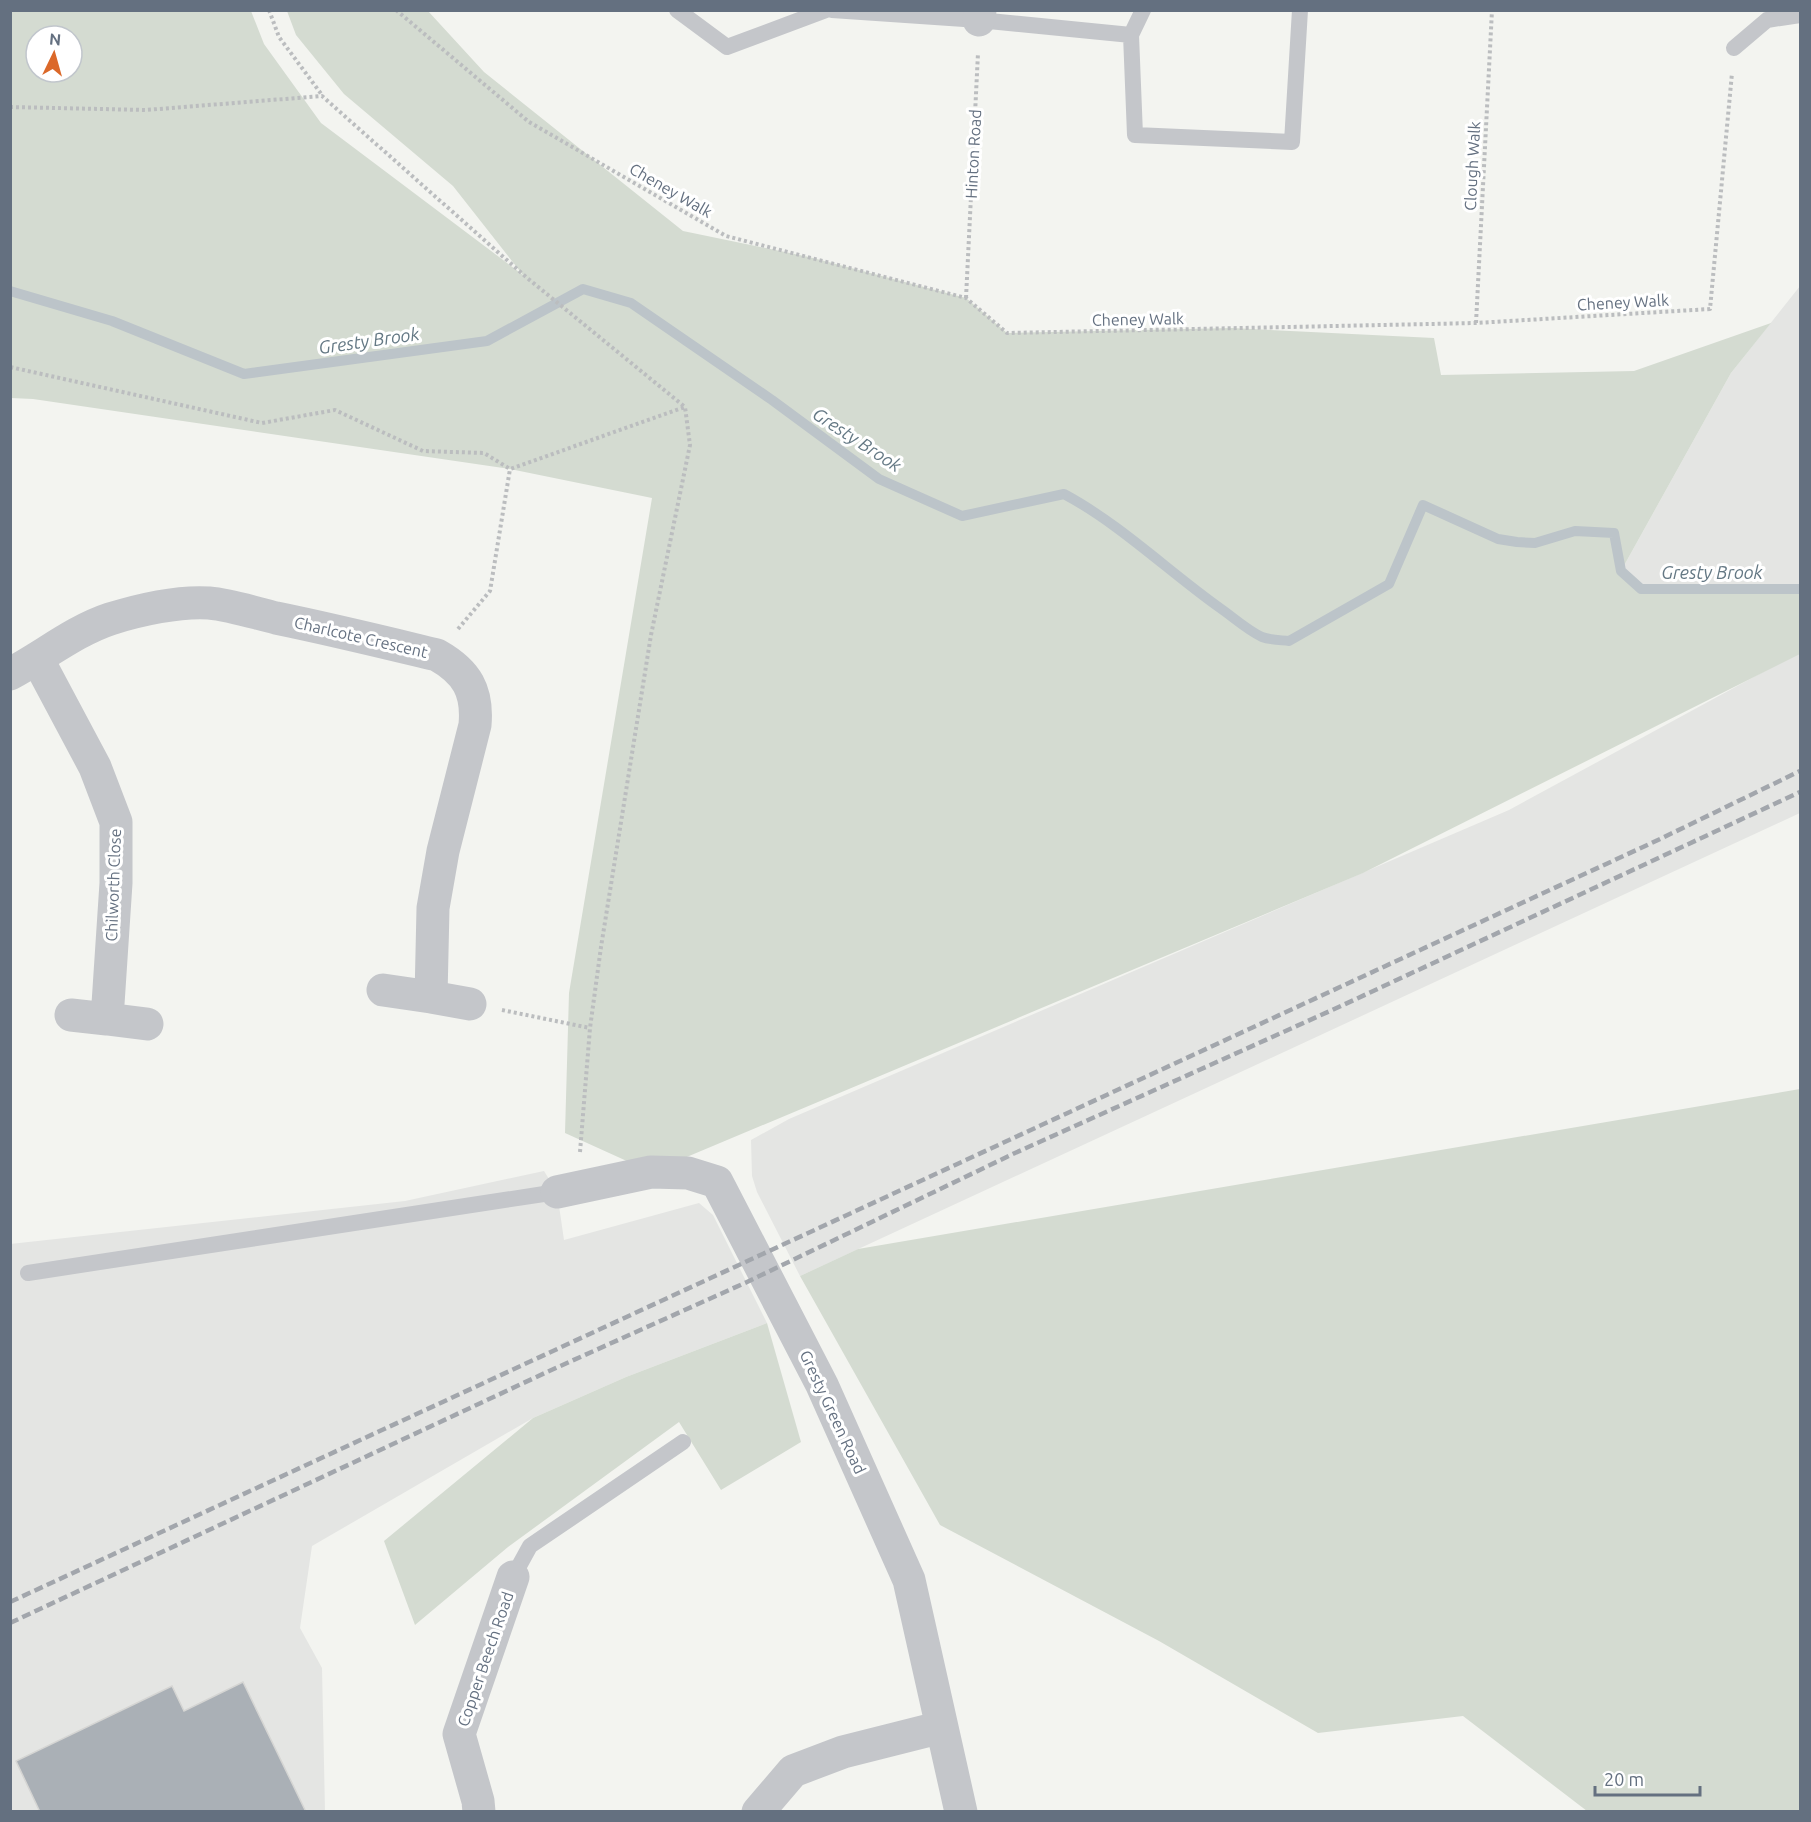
<svg xmlns="http://www.w3.org/2000/svg" width="1811" height="1822" font-family="Ubuntu,sans-serif">
<style>
.built{fill:#e4e5e3}
.green{fill:#d4dbd1;fill-rule:evenodd}
.lines{fill:none;stroke-linecap:round;stroke-linejoin:round}
.stream{stroke:#bcc4c9;stroke-width:10}
.building{fill:#aab0b6;stroke:#d5d5d3;stroke-width:1.5}
.path{stroke:#bbbdbf;stroke-width:4;stroke-dasharray:3 3;stroke-linecap:butt}
.lane{stroke:#c4c6ca;stroke-width:16}
.street{stroke:#c4c6ca;stroke-width:33}
.rail{stroke:#a2a6ac;stroke-width:4.5;stroke-dasharray:9 4.5;stroke-linecap:butt}
.labels{text-anchor:middle;stroke-width:6;stroke-linejoin:round;paint-order:stroke}
.street-label{font-size:16px;fill:#647080;stroke:#fff}
.water-label{font-size:18px;font-style:italic;fill:#647884;stroke:#fff}
</style>
<rect width="100%" height="100%" fill="#f3f4f0"/>
<path class="built" d="M1800 286V589H1641L1621 571 1731 373Z
M1800 652V813L800 1276 757 1192 752 1176 751 1140 789 1119 1509 810Z
M544 1171 557 1192 564 1240 699 1203 713 1215 767 1323 626 1377 533 1418 312 1546 300 1628 322 1668 325 1811H11L10 1244 405 1201Z"/>
<path class="green" d="M11 11H251L264 44 321 123 523 275 453 186 344 94 296 35 287 11H428L484 72 683 231 809 257 966 298 1007 333 1232 328 1434 338 1441 375 1634 371 1771 323 1731 373 1621 571 1641 589H1800V654L1363 873 651 1172 565 1133 569 993 652 498 510 469 33 399 11 398ZM36 36H72V72H36Z
M1800 1089V1811H1587L1463 1716 1318 1733 1159 1641 940 1525 800 1276 858 1249Z
M767 1323 801 1442 721 1490 679 1422 508 1547 415 1625 384 1541 533 1418 626 1377Z"/>
<g class="lines">
<path class="stream" d="M10 291 112 321 244 374 487 341 583 289 631 303 772 400 879 479 962 516 1064 494C1120 524 1168 571 1220 608 1233 617 1247 630 1262 637 1270 640 1280 640 1289 641L1389 584 1423 505 1498 539 1517 542 1535 543 1575 531 1614 533 1621 571 1641 589H1800"/>
</g>
<path class="building" d="M243 1682 306 1812H40L16 1761 172 1686 184 1711Z"/>
<g class="lines">
<path class="path" d="M269 10 279 37 322 95
M396 10 529 122 726 236 966 298 1007 333 1476 323 1710 309 1732 73
M10 107 146 110 322 96 526 277 685 407 510 469 484 453 423 451 335 410 262 423 10 367
M966 298 978 53
M1476 323 1492 10
M458 629 490 591 510 469
M502 1010 590 1028
M580 1152 590 1028 601 947 651 635 690 445 685 407"/>
<path class="lane" d="M677 10 727 47 826 10
M832 10 979 20 1131 35
M1143 10 1131 35 1135 135 1292 142 1300 10
M1734 48 1767 20 1800 15
M28 1273 557 1192
M513 1577 530 1546 683 1442"/>
<path class="street" d="M979 20 980 10
M38 660 95 767 116 822V883L107 1019 147 1024
M10 674C44 656 74 631 110 619 139 610 179 601 209 603 231 605 255 613 276 618 330 629 383 642 437 655 467 672 478 691 475 725L443 851 433 908 431 997 383 990
M431 997 470 1004
M71 1015 107 1019
M557 1192 651 1172 688 1173 717 1182 822 1385 909 1580 961 1812
M479 1812 478 1801 459 1734 513 1577
M758 1812 793 1771 843 1752 942 1727"/>
<path class="rail" d="M10 1602 1658 840 1800 771
M10 1623 547 1372 747 1282 1015 1153 1341 1006 1800 792"/>
</g>
<g class="labels">
<g class="street-label">
<text transform="translate(973 154) rotate(-87)" y="6">Hinton Road</text>
<text transform="translate(1472 166) rotate(-87)" y="6">Clough Walk</text>
<text transform="translate(671 190) rotate(30)" y="6">Cheney Walk</text>
<text transform="translate(1623 302) rotate(-3)" y="6">Cheney Walk</text>
<text transform="translate(1138 319) rotate(-1)" y="6">Cheney Walk</text>
<text transform="translate(361 637) rotate(13)" y="6">Charlcote Crescent</text>
<text transform="translate(113 885) rotate(-88)" y="6">Chilworth Close</text>
<text transform="translate(833 1412) rotate(65)" y="6">Gresty Green Road</text>
<text transform="translate(485 1659) rotate(-71)" y="6">Copper Beech Road</text>
</g>
<g class="water-label">
<text transform="translate(369 341) rotate(-8)" y="6">Gresty Brook</text>
<text transform="translate(857 440) rotate(33)" y="6">Gresty Brook</text>
<text x="1712" y="579">Gresty Brook</text>
</g>
</g>
<rect width="1811" height="1822" fill="none" stroke="#647080" stroke-width="24"/>
<g transform="translate(54 54) rotate(5)"><circle r="28" fill="#ffffff" stroke="#c1c6cc" stroke-width="1.5"/>
<path d="M0-4.5L10 22L0 15L-10 22Z" fill="#db6829"/>
<text y="-9" font-size="16" font-weight="bold" text-anchor="middle" fill="#647080">N</text>
</g>
<path d="M1595 1786v9h105v-9" fill="none" stroke="#647080" stroke-width="3"/>
<text x="1604" y="1786" font-size="18" fill="#647080" stroke="#ffffff" stroke-width="4.5" paint-order="stroke">20 m</text>
</svg>
